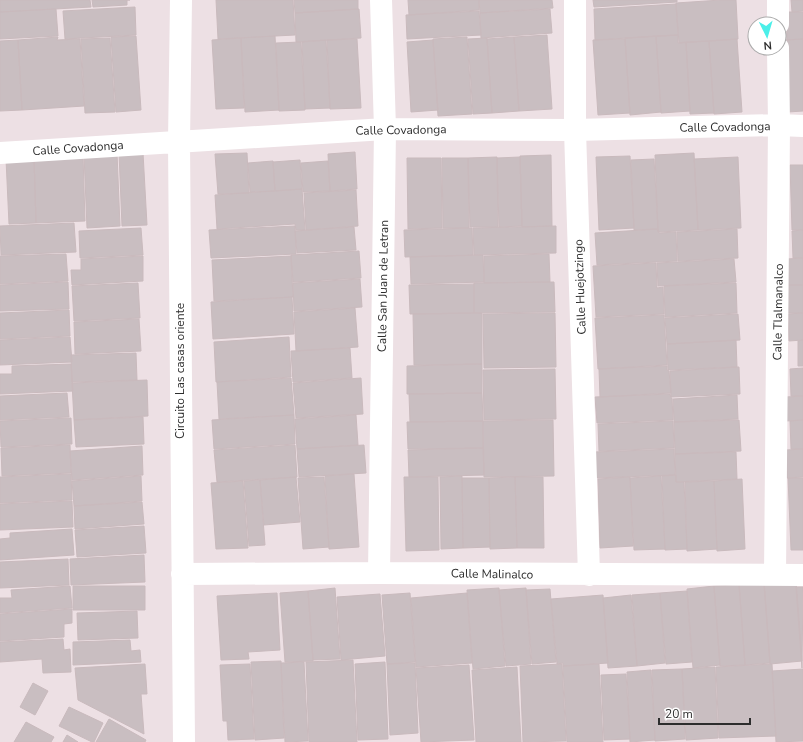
<svg xmlns="http://www.w3.org/2000/svg" width="803" height="742" font-family="'Nunito Sans',sans-serif">
<style>
.building{fill:#c9bec1;stroke:#c9babd}
.lines{fill:none;stroke-linecap:round;stroke-linejoin:round}
.minor{stroke:#fff;stroke-width:22}
.labels{text-anchor:middle;stroke-width:4;stroke-linejoin:round;paint-order:stroke}
.street-label{font-size:12px;fill:#2d2d2d;stroke:#fff}
</style>
<rect width="100%" height="100%" fill="#ede0e4"/>
<path class="building" d="M0 0H90L91 7 0 12Z
M92 0H130H127V5L93 7Z
M216 0H293L295 35 218 39Z
M294 0H358V9L295 13Z
M408 0H479V10L409 15Z
M479 0H552L553 8 480 13Z
M593 0H677V2L594 7Z
M721 0H736L738 39 679 43 676 3Z
M791 0H803V11L792 12Z
M676 4 678 35 595 40 594 9Z
M135 7 136 35 65 39 63 11Z
M56 9 58 36 0 39V12Z
M359 9 361 38 296 42 295 13Z
M550 9 552 33 481 38 480 13Z
M479 11 481 35 407 39 406 15Z
M786 12H803V39L787 40Z
M547 35 552 109 519 111 514 37Z
M678 35V43L686 42 690 111 661 113 656 36Z
M136 36 141 110 116 112 111 37Z
M275 36 279 110 245 112 241 38Z
M656 36 661 112 630 115 625 38Z
M58 37 57 40 80 39 84 106 22 110 18 40Z
M467 37 472 114 438 116 433 39Z
M514 37 519 111 492 113 487 39Z
M110 38 115 112 85 113 81 39Z
M241 38 244 108 216 109 212 40Z
M487 38 492 113 473 114 468 39Z
M357 39 361 108 330 109 327 40Z
M625 39 630 113 598 115 593 40Z
M737 39 742 112 714 114 709 41Z
M803 39V111L788 112 785 40Z
M18 40 22 110 0 111V41Z
M326 40 330 108 305 109 302 42Z
M433 40 438 110 411 112 407 42Z
M709 41 714 113 690 114 686 42Z
M301 42 305 110 279 111 276 43Z
M355 152 357 189 330 191 328 154Z
M117 153 120 226 87 228 84 155Z
M119 153H143L147 225 122 226Z
M247 153 249 193 218 194 215 154Z
M694 153 698 230 658 232 655 155Z
M83 155 85 221 36 223 34 157Z
M551 155 552 226 522 227 520 156Z
M630 156 634 228 599 230 596 157Z
M34 157 36 223 9 224 6 159Z
M497 157 498 227H470L468 158Z
M520 157 522 226 499 227 497 158Z
M738 157 741 228 698 230 694 159Z
M407 158H441L442 228 408 229Z
M442 158H468L469 228H443Z
M654 159 658 229 634 230 631 160Z
M300 160 302 189 275 191 273 162Z
M273 161 275 191 250 192 248 163Z
M328 161 330 191 303 192 301 163Z
M790 165H803V230H792Z
M302 189 305 230H296L295 224 217 229 215 195Z
M356 190 358 226 306 230 304 193Z
M74 223 76 252 1 255 0 226Z
M295 226 296 254 211 258 209 230Z
M556 226V253L474 255 473 228Z
M354 227 356 250 297 253 295 231Z
M141 228 143 255 80 258 79 231Z
M472 228 473 255 405 257 404 230Z
M658 229 659 233 676 232 677 261 597 265 595 233Z
M737 229 738 258 678 261 677 232Z
M803 230V258H793L792 231Z
M359 251 361 278 293 282 291 255Z
M66 254 68 281 0 284V256Z
M549 254 550 282 484 283V256Z
M483 255 484 282 411 284 410 257Z
M143 256V281L72 285 71 270H81V259Z
M291 256 293 297 214 301 212 260Z
M803 258V285H788L787 259Z
M734 259 736 282 658 286 657 263Z
M656 263 657 288 663 287 664 314 596 317 593 266Z
M360 279 362 307 294 311 293 283Z
M68 282 69 309 0 311V285Z
M554 282 555 312 474 313V283Z
M138 283 140 318 74 321 72 286Z
M736 283 737 313 665 317 664 286Z
M474 284V313L410 314 409 285Z
M787 285H803V313H787Z
M292 297 294 334 213 339 211 302Z
M355 308 358 347 296 351 294 312Z
M69 310 70 336 0 339V313Z
M482 313V364L414 365 413 314Z
M555 313 556 367 484 368 483 314Z
M803 313V340L789 341 788 314Z
M738 314 740 340 667 344 665 318Z
M664 315 667 365 598 369 595 318Z
M139 319 141 351 75 354 74 322Z
M70 337 72 362 0 365V340Z
M289 337 291 377 216 382 214 342Z
M736 340 737 367 668 370 667 344Z
M803 340V366H798V341Z
M350 348 352 378 293 382 291 351Z
M136 353 137 380 72 382 71 355Z
M71 364 73 391 0 394V374H12V366Z
M482 364V393L407 394V366Z
M667 366V370L669 371 671 393 600 397 599 369Z
M739 367 740 394 671 397 670 371Z
M803 368V396H791L790 369Z
M555 369 556 419 484 420 483 370Z
M291 378 294 415 219 419 217 382Z
M361 378 363 414 296 418 293 383Z
M147 380 148 416 74 420 72 383Z
M67 393 69 417 0 420V396Z
M482 393 483 421 410 422 409 394Z
M670 394 671 398H672L673 420 597 423 595 397Z
M737 395 738 419 674 422 673 399Z
M803 396V420L786 421V397Z
M294 415 295 444 214 449 212 420Z
M356 415 358 445 297 449 295 419Z
M143 417 144 444 76 447 74 420Z
M71 418 72 444 1 447 0 421Z
M553 420 554 476 484 477 483 421Z
M739 420 741 451 675 454 674 422Z
M803 420V449H791L790 421Z
M483 421V448L408 449 407 422Z
M673 421 674 448 599 451 598 424Z
M70 445 71 473 2 476 1 448Z
M295 445 297 477 217 482 214 450Z
M364 445 366 473 299 477 297 449Z
M142 446 143 475 72 480 70 451Z
M483 448 484 475 409 477 408 450Z
M674 449 675 475 595 478 594 452Z
M803 449V477L787 478 786 450Z
M736 452 737 479 676 482 675 454Z
M71 474 72 500 0 503V477Z
M354 474 359 547 329 549 325 476Z
M676 475V482H684L687 549 665 550 662 476Z
M141 476 142 501 74 506 72 481Z
M462 476 463 548 441 549 440 477Z
M661 476 665 549 634 550 630 478Z
M296 477 300 522 264 525 260 480Z
M324 477 329 547 303 549 298 478Z
M404 477H438L439 550 406 551Z
M515 477 517 548 490 549 489 478Z
M515 477H543L544 548H517Z
M630 477 633 546 600 548 598 479Z
M462 478H489L490 547 463 548Z
M788 478H803V550H791Z
M742 479 745 549 717 551 714 481Z
M260 480 265 545 249 546 244 481Z
M243 481 248 548 216 549 211 483Z
M714 481 717 549 687 551 685 482Z
M72 501 73 527 0 530V504Z
M142 502 144 524 75 529 74 506Z
M144 526 146 553 77 557 75 530Z
M72 529 74 555 0 560V539L10 538V533Z
M144 555 145 582 71 585 70 559Z
M68 559 69 585 0 588V562Z
M764 581 770 663 745 665 739 583Z
M796 581 802 661 770 664 764 584Z
M739 585 745 665 720 666 714 586Z
M70 586 72 608 0 613V598H12L11 590Z
M73 586H145V610H73Z
M714 586 720 665 693 668 687 589Z
M796 587H803L802 668Z
M335 588 340 659 313 660 308 591Z
M499 588 505 666 473 669 467 590Z
M526 588 531 664 506 666 499 590Z
M550 589 556 662 532 664 526 590Z
M308 591 313 661 285 662 280 593Z
M687 591 692 662 666 664 660 593Z
M277 593 280 650 248 652 249 659 221 660 217 596Z
M410 593 415 662 387 664 382 595Z
M467 593 472 663 416 667 411 598Z
M660 593 665 663 637 666 632 595Z
M380 594 385 656 341 660 337 597Z
M603 595 608 663 563 666V663L557 664 551 599Z
M631 595 637 666 608 668 603 598Z
M72 609V623L64 624V637L0 641V614Z
M137 611 138 638 78 640 77 613Z
M63 639 64 650 70 649 71 672 43 673 42 659 0 662V642Z
M130 640 131 651 140 650 141 662 73 665V642Z
M353 660 357 742H309L306 662Z
M281 661 284 738 255 740 251 662Z
M304 662 308 741 285 742 281 663Z
M385 662 388 739 358 740 355 664Z
M415 663 418 733 390 735 387 664Z
M145 664 147 694H141L144 734 78 700 75 668Z
M250 664 254 739 228 740 227 721H223L220 665Z
M562 664 566 741 523 742 520 666Z
M599 664 603 742H567L563 666Z
M772 664 776 736 719 738 716 667Z
M469 665 474 740 421 742 416 668Z
M517 667 521 742H476L472 670Z
M715 667 718 738 686 740 682 669Z
M682 669 685 739 655 741 652 670Z
M803 669V741L776 742 772 671Z
M651 670 655 740 630 742 627 672Z
M626 674 630 739 604 740 601 675Z
M33 683 48 691 35 715 20 707Z
M69 707 103 723 94 742H92L59 726Z
M109 719 146 740 145 742H96Z
M26 722 54 737 51 742H14Z
M67 735 78 742H63Z"/>
<g class="lines">
<path class="minor" d="M181 0 179 142 184 742
M575 0V130L589 575
M778 0V24
M0 153 385 129 575 130 779 125 803 126
M379 573 385 129 381 0
M182 574 379 573 803 575
M775 575 779 125 778 48"/>
</g>
<g class="labels">
<g class="street-label">
<text transform="translate(725 127) rotate(-1)" y="4">Calle Covadonga</text>
<text transform="translate(401 130) rotate(-1)" y="4">Calle Covadonga</text>
<text transform="translate(78 148) rotate(-4)" y="4">Calle Covadonga</text>
<text transform="translate(383 286) rotate(-89)" y="4">Calle San Juan de Letran</text>
<text transform="translate(580 287) rotate(-92)" y="4">Calle Huejotzingo</text>
<text transform="translate(778 312) rotate(-89)" y="4">Calle Tlalmanalco</text>
<text transform="translate(180 371) rotate(-90)" y="4">Circuito Las casas oriente</text>
<text transform="translate(492 574) rotate(1)" y="4">Calle Malinalco</text>
</g>
</g>
<g transform="translate(767 36) rotate(175)"><circle r="19" fill="#ffffff" stroke="#ababab"/>
<path d="M0-3L7 15L0 10L-7 15Z" fill="#4befe9"/>
<text y="-6" font-size="11" font-weight="bold" text-anchor="middle" fill="#2d2d2d">N</text>
</g>
<path d="M659 718v6h91v-6" fill="none" stroke="#2d2d2d" stroke-width="2"/>
<text x="665" y="718" font-size="12" fill="#2d2d2d" stroke="#ffffff" stroke-width="3" paint-order="stroke">20 m</text>
</svg>
